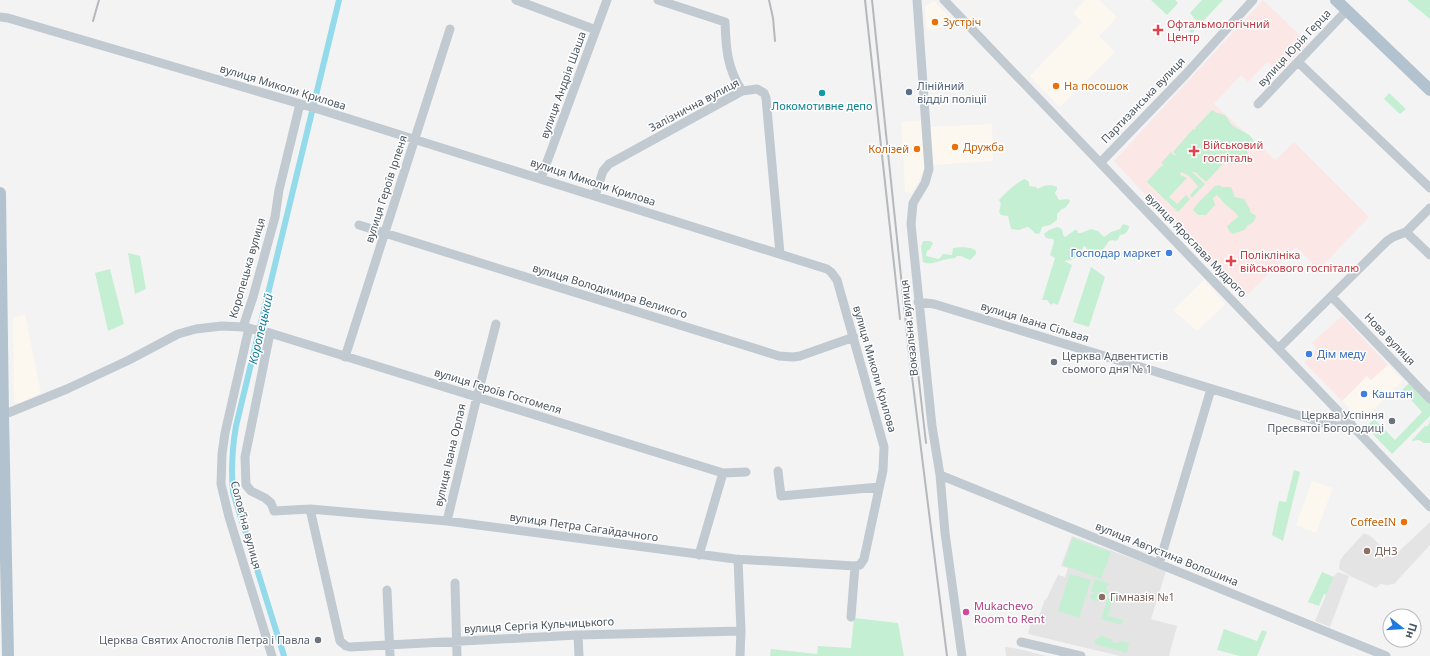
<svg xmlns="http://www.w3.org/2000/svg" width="1430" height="656" font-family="'Noto Sans',sans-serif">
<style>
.commercial{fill:#fcf8ef}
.education{fill:#e5e4e5}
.medical{fill:#fbe7e6}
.green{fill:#c4efd3}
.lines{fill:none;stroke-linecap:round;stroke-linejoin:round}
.canal{stroke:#93daea;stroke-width:6}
.minor{stroke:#c1cad1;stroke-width:9}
.major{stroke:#b3c2cf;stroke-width:12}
.rail{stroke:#b5b8bc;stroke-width:2}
.food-dot{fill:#e8710a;stroke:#fff;stroke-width:1.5}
.health-dot{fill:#e0444e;stroke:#fff;stroke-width:1.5}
.service-dot{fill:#5c6f8a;stroke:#fff;stroke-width:1.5}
.culture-dot{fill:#0f9aa8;stroke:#fff;stroke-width:1.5}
.shop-dot{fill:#3f7fe0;stroke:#fff;stroke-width:1.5}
.worship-dot{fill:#6b7280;stroke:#fff;stroke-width:1.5}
.education-dot{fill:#8d6e63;stroke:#fff;stroke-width:1.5}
.hotel-dot{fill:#d1479c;stroke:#fff;stroke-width:1.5}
.labels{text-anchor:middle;stroke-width:3;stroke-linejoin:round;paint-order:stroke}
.food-label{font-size:11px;fill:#c56008;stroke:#fff;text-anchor:start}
.health-label{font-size:11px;fill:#be3a42;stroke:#fff;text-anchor:start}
.street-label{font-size:11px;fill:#4a5660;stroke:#fff}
.service-label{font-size:11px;fill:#4e5e75;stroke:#fff;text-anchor:start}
.culture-label{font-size:11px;fill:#0d838f;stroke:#fff}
.shop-label{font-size:11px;fill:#366cbe;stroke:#fff;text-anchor:start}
.worship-label{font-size:11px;fill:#5b616d;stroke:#fff;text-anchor:end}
.education-label{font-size:11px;fill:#785e54;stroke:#fff;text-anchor:start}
.hotel-label{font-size:11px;fill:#b23c85;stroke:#fff;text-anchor:start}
.water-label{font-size:12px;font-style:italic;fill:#117c95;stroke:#fff}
</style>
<rect width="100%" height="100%" fill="#f4f3f3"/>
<path class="commercial" d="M1085 0H1099L1117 17 1099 36 1115 52 1060 107 1030 76 1082 22 1073 13Z
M934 1 950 18 944 26 933 30H927L925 18V6Z
M923 120 925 165 918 183 911 193 905 192 901 122Z
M992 124 993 161 932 165 929 127Z
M1204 280 1225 304 1197 331 1173 310Z
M25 315 41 393 19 403H16L14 401 13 317Z
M1388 365 1403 380 1362 421 1342 401 1367 376 1371 380Z
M1312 481 1333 488 1316 533 1296 525Z"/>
<path class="education" d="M1430 522V545L1394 584 1387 585 1380 584 1376 588 1350 576 1339 569 1340 561 1343 556 1364 533 1372 537 1392 558Z
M1072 536 1166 571 1151 619 1177 626 1169 656H1120L1028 634 1032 617H1034V614L1039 616 1045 599 1046 600 1058 575 1065 577 1068 568 1061 566Z
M1338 572 1349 576 1330 627 1315 621 1334 576Z
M1005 647 1019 649 1046 656H1006Z"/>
<path class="medical" d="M1263 0 1308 43 1279 73 1267 62 1248 82 1241 75 1214 104 1275 160 1294 142 1369 217 1319 269 1296 247 1243 299 1114 161Z
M1342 316 1388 365 1371 380 1367 376 1342 401 1304 362 1317 348 1312 343Z"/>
<path class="green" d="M1151 0H1175L1178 3 1167 15Z
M1202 0H1223L1192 33 1189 31 1197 22 1190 13Z
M1407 0H1430V19Z
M1389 93 1406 109 1400 114 1384 99Z
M1212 110 1217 113C1219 113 1223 114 1226 116 1228 118 1229 122 1231 124 1238 131 1250 132 1254 141L1252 146 1247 151 1248 155C1243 161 1233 167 1226 163L1223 164 1206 182 1195 172H1192L1205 184 1192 198 1190 195 1198 186 1188 175 1181 172 1180 175 1187 178 1169 197 1177 204 1186 195 1190 199 1178 212 1147 182 1160 167 1164 165 1161 163 1171 152 1174 155H1176L1173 152 1193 129 1194 130 1196 129 1195 128Z
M1025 179 1029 182V186L1036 187 1038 189C1043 185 1051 184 1057 187V189L1055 193 1059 200 1067 199 1070 200 1069 203 1065 208 1062 209 1057 214V220L1050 225 1042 227 1040 233 1037 234C1033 233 1032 228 1027 227L1019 230 1011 229 1008 216 1001 215 999 212 1001 204 999 200C1004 194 1018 181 1025 179Z
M1219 185 1222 187H1231L1235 197 1244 199 1250 209V212L1255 215 1256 217C1254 221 1252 224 1248 225L1244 230 1233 234 1229 231 1227 226 1238 217 1236 213 1226 205 1217 195 1213 198 1215 205 1206 215H1198L1193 210 1197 204 1215 186Z
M1123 224 1129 226C1129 231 1125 235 1120 235L1118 239 1116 241 1112 240 1109 241 1102 251 1101 256 1097 258 1090 257 1086 247 1083 246 1082 254 1071 260 1064 261 1072 265 1058 305 1053 303 1051 305 1047 300H1042L1055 258 1050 255 1054 242 1053 239 1046 238 1044 234 1049 230 1057 227C1062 228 1063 230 1063 235L1065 237 1075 230H1077L1078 233H1081L1091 229 1098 231 1104 237 1111 232 1120 229Z
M923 241H930L933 243 930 249 927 251 926 256 939 259 943 254 952 255 953 248C960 247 971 246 976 251V254L970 260 961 256H957L955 258C953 259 950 258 948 259 940 260 931 266 923 262L921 247Z
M128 253 140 256 146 289 135 294Z
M1091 267 1105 277 1089 327 1073 322Z
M110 269 124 324 108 331 95 273Z
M1411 381 1430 400V416L1392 454 1366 427 1374 419 1395 440 1422 412 1402 390Z
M1430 421V443H1424L1419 440 1412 441V440L1425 426H1428Z
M1294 470 1300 472 1283 541 1272 535 1279 501 1286 502Z
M1073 538 1111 552 1101 579 1063 565Z
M1322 572 1334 577 1326 595 1324 594 1319 606 1308 602Z
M1070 574 1091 580 1079 618 1058 611Z
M1095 579 1110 584 1106 587 1108 593 1106 596 1108 598H1116V602H1112L1108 616 1123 620 1122 625 1101 619 1107 601H1095L1090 598 1091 594 1096 593 1091 591Z
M854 618 898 623 904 656H770L771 649 817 654 818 646 851 648Z
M1224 629 1257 641 1262 630 1267 632 1257 656H1240L1217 650Z
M1100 635 1111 639 1114 643H1118L1120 641 1129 643 1127 653 1094 644 1096 639 1099 638Z"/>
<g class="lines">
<path class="canal" d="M284 656 233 492C231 469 232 449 236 426L339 0"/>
<path class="minor" d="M516 0 596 30
M658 0 725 22C726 49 727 68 742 91
M917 0 929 169 925 183 913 203 911 224 932 426 940 475 945 533 962 656
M944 0 1430 507
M0 17 8 18 321 110 827 269 831 272 837 280 884 447 883 470 864 559 860 565 855 566 735 559 447 521 310 509 274 511 271 503 265 498 251 491 246 485 245 457 270 333
M1298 62 1430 188
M1258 104 1347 10
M1100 163 1185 75 1253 0
M541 178 607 0
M595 196 603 171 609 164 742 91 757 89 764 93 766 98 780 254
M359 225 779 356 793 357 800 356 854 337
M1406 232 1430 255
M1332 297 1430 399
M918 302 934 304 1330 425 1338 426 1351 424
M243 327 270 333 723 473 746 472
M249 328 225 433 222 454 221 484 229 517 272 656
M1279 348 1387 241 1393 237 1406 232 1430 208
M345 357 450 29
M3 415 67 389 129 360 178 334 196 329 222 326 243 327 253 297 275 217 279 190 300 104
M778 471 781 496 879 487
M940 475 1386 656
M310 509 340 641 346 646 350 647 578 635 741 631
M447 521 477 397 496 324
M699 555 723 473
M738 559 741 631 740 656
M1159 564 1211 389
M455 583 457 656
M387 590 390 656
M851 617 855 566
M578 635 579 656
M1021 642 1081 656"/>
<path class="major" d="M1336 0 1430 90
M0 193 3 415 8 656"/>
<path class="rail" d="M769 0 773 18 775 41
M865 0 900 319
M872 0 909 353 947 656
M93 21 99 0
M910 302 926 443"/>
</g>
<g class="food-dot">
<circle cx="935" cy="22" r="4"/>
<circle cx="1056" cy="86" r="4"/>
<circle cx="955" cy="147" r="4"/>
<circle cx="917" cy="149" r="4"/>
<circle cx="1404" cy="522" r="4"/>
</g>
<g class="health-dot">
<path d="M1156 24h4v4h4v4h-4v4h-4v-4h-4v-4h4z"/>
<path d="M1192 145h4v4h4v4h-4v4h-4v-4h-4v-4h4z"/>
<path d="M1229 255h4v4h4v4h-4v4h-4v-4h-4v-4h4z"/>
</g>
<circle class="service-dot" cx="909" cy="92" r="4"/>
<circle class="culture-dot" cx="822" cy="93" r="4"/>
<g class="shop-dot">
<circle cx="1169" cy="253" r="4"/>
<circle cx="1309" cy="354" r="4"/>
<circle cx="1364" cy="394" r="4"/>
</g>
<g class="worship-dot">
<circle cx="1054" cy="362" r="4"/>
<circle cx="1392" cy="421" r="4"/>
<circle cx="318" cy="640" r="4"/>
</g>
<g class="education-dot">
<circle cx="1367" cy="551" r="4"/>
<circle cx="1102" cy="597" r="4"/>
</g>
<circle class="hotel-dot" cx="966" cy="612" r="4"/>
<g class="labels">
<g class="food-label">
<text x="943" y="26">Зустріч</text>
<text x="1064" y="90">На посошок</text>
<text x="963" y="151">Дружба</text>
<text x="909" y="153" text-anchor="end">Колізей</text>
<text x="1396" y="526" text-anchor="end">CoffeeIN</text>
</g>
<g class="health-label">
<text x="1167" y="28">Офтальмологічний<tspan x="1167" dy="13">Центр</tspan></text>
<text x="1203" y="149">Військовий<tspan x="1203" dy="13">госпіталь</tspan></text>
<text x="1240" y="259">Поліклініка<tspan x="1240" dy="13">військового госпіталю</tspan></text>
</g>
<g class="street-label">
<text transform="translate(1294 48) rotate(-47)" y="4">вулиця Юрія Герца</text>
<text transform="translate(563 85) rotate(-70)" y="4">вулиця Андрія Шаша</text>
<text transform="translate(283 87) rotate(17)" y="4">вулиця Миколи Крилова</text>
<text transform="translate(1143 100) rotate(-46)" y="4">Партизанська вулиця</text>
<text transform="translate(694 105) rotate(-28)" y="4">Залізнична вулиця</text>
<text transform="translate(593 182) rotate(18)" y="4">вулиця Миколи Крилова</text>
<text transform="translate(386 189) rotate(-72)" y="4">вулиця Героїв Ірпеня</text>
<text transform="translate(1196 245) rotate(46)" y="4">вулиця Ярослава Мудрого</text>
<text transform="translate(247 268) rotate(-74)" y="4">Коропецька вулиця</text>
<text transform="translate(610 291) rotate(17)" y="4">вулиця Володимира Великого</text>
<text transform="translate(1035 322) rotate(17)" y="4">вулиця Івана Сільвая</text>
<text transform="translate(909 328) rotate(-96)" y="4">Вокзальна вулиця</text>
<text transform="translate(1390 339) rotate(46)" y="4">Нова вулиця</text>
<text transform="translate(875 369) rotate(74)" y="4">вулиця Миколи Крилова</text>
<text transform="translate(498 391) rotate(17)" y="4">вулиця Героїв Гостомеля</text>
<text transform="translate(450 455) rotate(-77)" y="4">вулиця Івана Орлая</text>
<text transform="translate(246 525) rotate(75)" y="4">Соловʼїна вулиця</text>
<text transform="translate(584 527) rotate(8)" y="4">вулиця Петра Сагайдачного</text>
<text transform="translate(1167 554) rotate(22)" y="4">вулиця Августина Волошина</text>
<text transform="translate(539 625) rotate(-3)" y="4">вулиця Сергія Кульчицького</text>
</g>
<g class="service-label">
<text x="917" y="90">Лінійний<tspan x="917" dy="13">відділ поліції</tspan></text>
</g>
<g class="culture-label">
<text x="822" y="110">Локомотивне депо</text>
</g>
<g class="shop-label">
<text x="1161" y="257" text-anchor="end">Господар маркет</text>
<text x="1317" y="358">Дім меду</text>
<text x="1372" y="398">Каштан</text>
</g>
<g class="worship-label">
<text x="1062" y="360" text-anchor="start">Церква Адвентистів<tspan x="1062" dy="13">сьомого дня № 1</tspan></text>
<text x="1384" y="419">Церква Успіння<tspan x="1384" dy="13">Пресвятої Богородиці</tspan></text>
<text x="310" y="644">Церква Святих Апостолів Петра і Павла</text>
</g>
<g class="education-label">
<text x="1375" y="555">ДНЗ</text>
<text x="1110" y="601">Гімназія №1</text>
</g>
<g class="hotel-label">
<text x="974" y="610">Mukachevo<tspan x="974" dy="13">Room to Rent</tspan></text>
</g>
<g class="water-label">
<text transform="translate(261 329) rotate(-77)" y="4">Коропецький</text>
</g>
</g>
<g transform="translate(1402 628) rotate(107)"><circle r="19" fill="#ffffff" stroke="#b7bbbf"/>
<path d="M0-3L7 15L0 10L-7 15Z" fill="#2179e0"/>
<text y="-6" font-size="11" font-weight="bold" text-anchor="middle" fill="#4a5660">Пн</text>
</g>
</svg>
